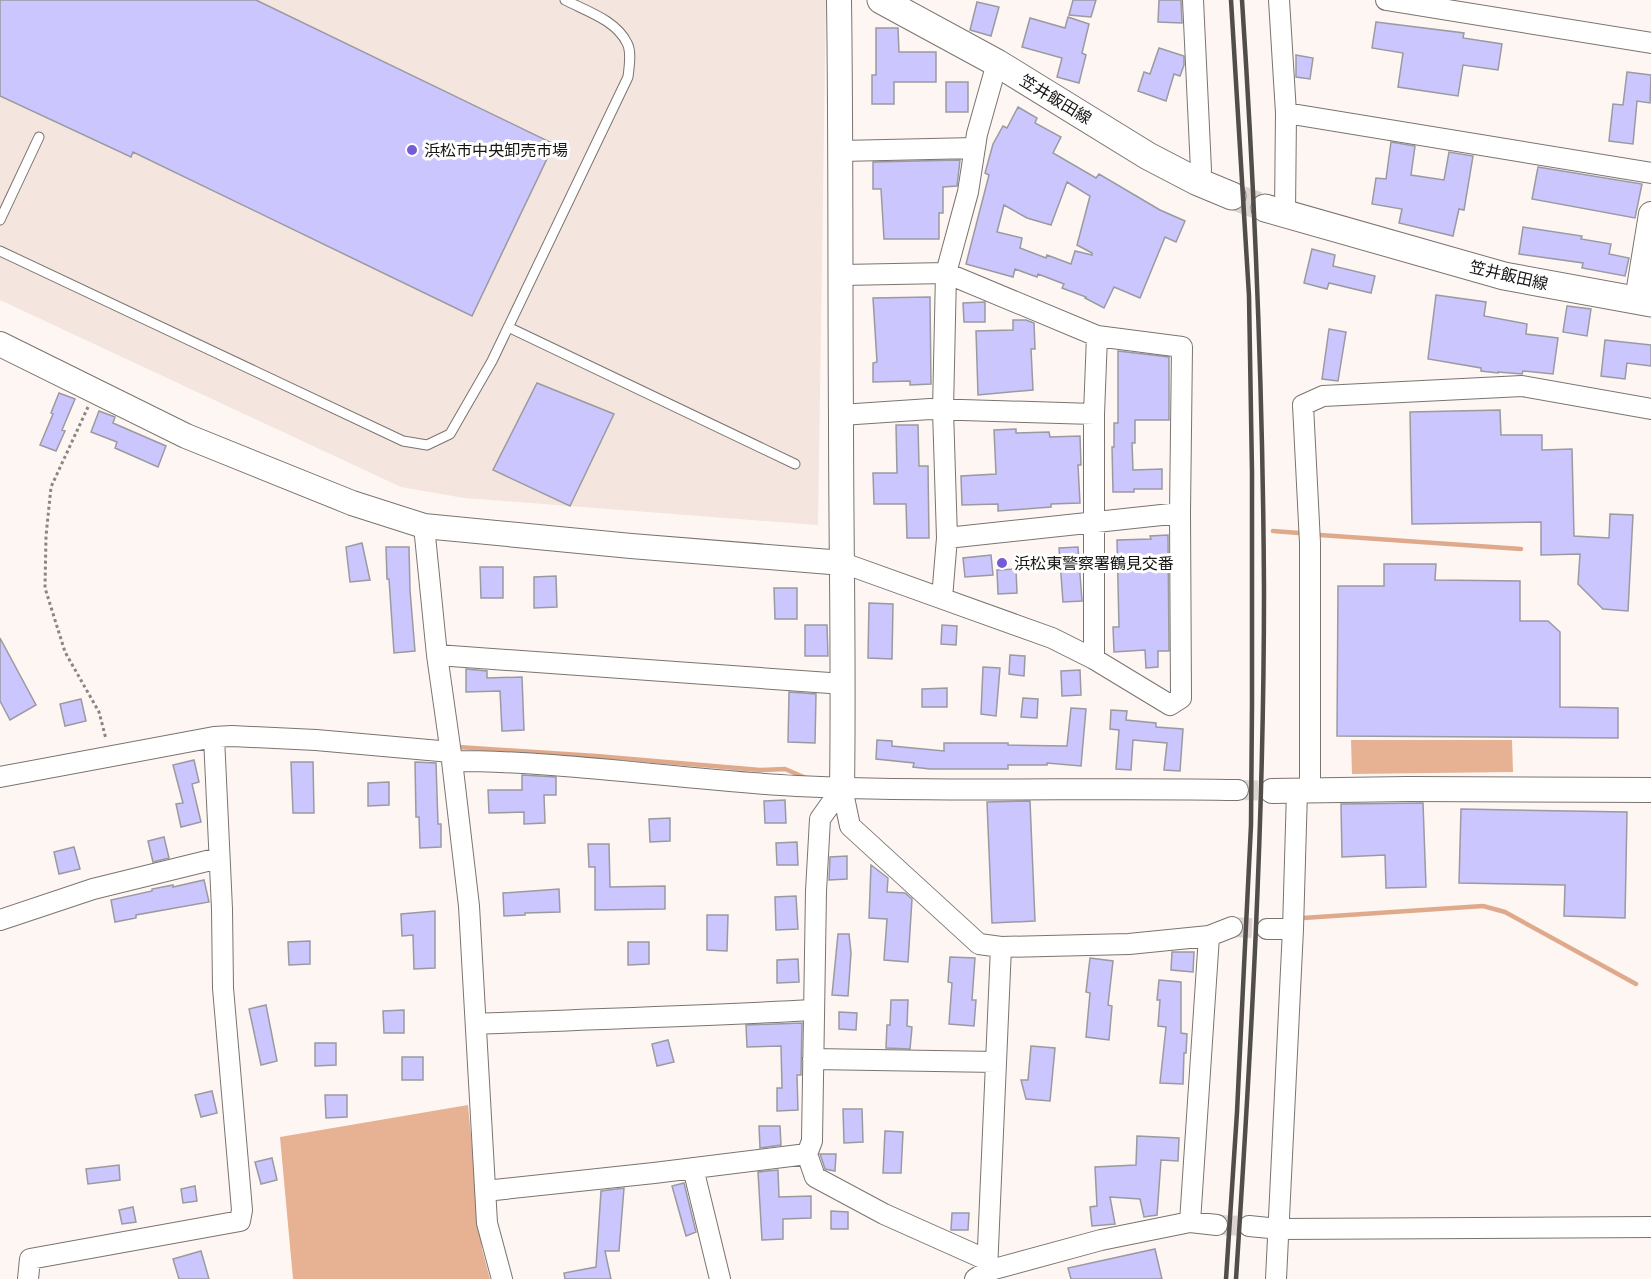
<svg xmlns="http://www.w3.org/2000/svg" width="1651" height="1279" font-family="Karla,'Noto Sans JP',sans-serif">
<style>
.built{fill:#f4e5de}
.forest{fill:#e7b193}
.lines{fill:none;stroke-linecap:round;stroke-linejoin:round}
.stream{stroke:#dfa98b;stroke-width:4.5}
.building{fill:#cbc6fd;stroke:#9a9aa0;stroke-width:1.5;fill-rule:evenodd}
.minor-tunnel{stroke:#dcd4d1;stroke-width:20;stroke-dasharray:20 10;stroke-linecap:butt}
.secondary-tunnel{stroke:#dcd4d1;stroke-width:27;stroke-dasharray:27 14;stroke-linecap:butt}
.service-casing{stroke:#7a7470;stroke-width:11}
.minor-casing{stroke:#7a7470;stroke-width:22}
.tertiary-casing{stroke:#7a7470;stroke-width:26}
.secondary-casing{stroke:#7a7470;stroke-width:29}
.path{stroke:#8a8582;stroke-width:3;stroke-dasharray:3 3;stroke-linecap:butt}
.service{stroke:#fff;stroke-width:9}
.minor{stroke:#fff;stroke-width:20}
.tertiary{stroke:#fff;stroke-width:24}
.secondary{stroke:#fff;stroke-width:27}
.rail{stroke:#504d4a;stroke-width:4.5}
.poi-dot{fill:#755bd6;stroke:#fff;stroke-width:2}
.labels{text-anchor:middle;stroke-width:6;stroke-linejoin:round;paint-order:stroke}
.street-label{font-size:16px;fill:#181614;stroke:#fff}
.poi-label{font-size:16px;fill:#181614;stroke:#fff;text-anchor:start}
</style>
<rect width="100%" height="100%" fill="#fef6f2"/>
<path class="built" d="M0 0H826L818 525 464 498 401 487 0 300Z"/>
<path class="forest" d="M1351 740H1512L1513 772 1352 774Z
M468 1105 482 1249 490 1279H293L280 1137Z"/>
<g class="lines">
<path class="stream" d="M1273 531 1299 533
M1320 535 1521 549
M458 747 596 756 760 770 785 769 806 778
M1303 918 1483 906 1505 912 1636 984"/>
</g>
<path class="building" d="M0 0H256L554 144 472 316 133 152 131 157 0 96Z
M1073 0H1096L1091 17 1069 15Z
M1159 0H1181L1182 23 1158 22Z
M977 2 999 7 991 36 970 30Z
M1068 17 1089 24 1082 53 1086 55 1079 83 1057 77 1062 58 1022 47 1030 18 1065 28Z
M1376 22 1464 33 1463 38 1502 44 1498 70 1463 65 1458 96 1398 87 1403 53 1372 48Z
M876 28H898L899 52H936V82H894V104H872V75H876Z
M1159 48 1184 56V65L1180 76 1174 74 1166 101 1138 91 1144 72 1150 74Z
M1296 55 1313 58 1310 79 1296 77Z
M1627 72 1651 75 1650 103 1637 101 1633 144 1609 141 1613 104 1623 105Z
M946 82H968V112H946Z
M1018 107 1037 118 1035 123 1061 137 1053 153 1096 178 1099 174 1160 210 1185 221 1176 242 1165 237 1140 298 1114 287 1104 308 1085 298 1086 297 1062 288 1064 284 1038 274 1037 277 1015 269 1013 277 966 264 989 175 985 173 993 144 1003 126 1007 128ZM1067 182 1090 196 1077 245 1092 253V255L1075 251 1071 264 1047 255 1046 258 1020 248 1022 238 997 232 1004 205 1027 218 1051 225Z
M1391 142 1415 146 1411 175 1444 180 1449 152 1473 156 1464 210 1459 209 1453 236 1399 223 1402 209 1372 204 1376 178 1386 179Z
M960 160 957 186 943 187V213H939V239H884L881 189H873V162Z
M1538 167 1642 184 1635 218 1532 199Z
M1523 227 1582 236 1581 239 1611 244 1609 254 1629 258 1625 276 1582 268 1583 263 1519 254Z
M1312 249 1335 255 1333 266 1375 276 1371 293 1329 283 1327 289 1304 283Z
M1436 295 1486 302 1484 316 1527 324 1526 334 1558 338 1553 374 1523 371 1522 374 1498 372V373L1481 371V368L1428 359Z
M930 297 931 384 910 385V381L873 382V363L877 362 873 298Z
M985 302V322H964L963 303Z
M1567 306 1591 309 1587 336 1563 332Z
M1013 320H1026L1034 323 1035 349H1031L1033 390 978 395 976 331 1013 330Z
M1329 329 1346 332 1338 381 1322 379Z
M1605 340 1651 345V366L1627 363 1625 379 1601 376Z
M1118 351 1169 357V420H1135V443H1132L1133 470 1162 469V489H1134V492H1113L1112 447H1114V423H1118Z
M537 383 614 414 570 506 493 470Z
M59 393 75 399 62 430 65 431 56 451 40 445 53 414 51 413Z
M1500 410 1501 435H1542V450L1572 449 1574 536 1609 538 1610 514 1633 515 1628 611 1603 609 1578 584 1580 554 1541 555V522L1412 524 1410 412Z
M99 411 115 417 113 423 166 446 158 467 115 448 117 442 91 432Z
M896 425H918L919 466H928L929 538H907L906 504H874L873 473H897Z
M1016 429V433L1049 432 1050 437 1080 436 1081 465H1078L1080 503 1051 504V507L998 511V504L962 505 961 476 996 474 994 430Z
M1168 535 1169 651H1158V667L1146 668 1145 650 1114 652 1113 627H1119L1117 540 1151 539 1150 536Z
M362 543 370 580 350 582 346 547Z
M386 547H409L410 590 415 651 394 653 389 579H387Z
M1078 547 1082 601 1063 602 1059 548Z
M991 555 993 575 965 577 963 558Z
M1384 564H1436L1435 580 1520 581V621H1548L1560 632V707L1618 708V738L1337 736 1338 586H1384Z
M480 567H503V598H481Z
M1016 569 1017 593 998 594 997 570Z
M556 576 557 607 534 608V577Z
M774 588H797V619H775Z
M869 603 893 604 892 659 868 658Z
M805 625H827L828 656H805Z
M942 625 957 626 956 645 941 644Z
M0 638 36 705 10 720 0 701Z
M1010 655 1025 656 1024 676 1009 674Z
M983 667 1000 668 996 716 981 714Z
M466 669 487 671V678L522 677 524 730 502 731 500 691 466 692Z
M1080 670 1081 695 1062 696 1061 671Z
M947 688V707H922V689Z
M789 692 816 694 815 743 788 742Z
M1023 698 1038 699 1037 718 1021 717Z
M81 699 86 721 65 726 60 704Z
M1071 708 1086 709 1081 766 1047 763V765H1008V769H930L913 767 914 763 876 759 877 740 892 741V746L944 751V743H1008V745L1067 746Z
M1111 710 1127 711 1126 720 1156 723V727L1183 729 1180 771 1164 770 1167 743 1133 740 1131 770 1116 769 1119 730 1110 729Z
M194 760 199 782 192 784 201 822 181 827 176 804 183 803 173 765Z
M291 762H313L314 813H293Z
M415 762 436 763 438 824H441V847L420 848 419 817H416Z
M522 775 556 777V795H544L545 823 524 824V812L489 813 488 790H522Z
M389 782V805L368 806V783Z
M785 800 786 823H765L764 801Z
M1030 801 1035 921 992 923 987 802Z
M1423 803 1426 887 1386 888 1385 855 1342 857 1341 804Z
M1461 809 1627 812 1625 918 1564 916 1565 885 1459 883Z
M670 818V841L650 842 649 819Z
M164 837 169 858 153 862 148 841Z
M797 842 798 865H777L776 843Z
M588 844H609L610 887 665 886V909L595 910V867H589Z
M74 847 80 869 59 874 54 852Z
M847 856V879L829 880 830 857Z
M871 865 888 878 887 892 905 893 912 899 908 962 884 960 887 919 869 918Z
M204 880 209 902 136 915V918L115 922 111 900 152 891V889L173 885V887Z
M559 889 560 912 525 913V915L504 916 503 893Z
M796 896 798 929 776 930 775 897Z
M435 911V968L414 969 413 935 402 936 401 914Z
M707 915H728L727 951 707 950Z
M838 934H849L851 953 848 996 832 995Z
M310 941V964L289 965 288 942Z
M628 942H649V964L628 965Z
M1172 952H1194L1193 972 1171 970Z
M950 957 975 958 972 1000H976L974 1026 949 1024 952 983 948 982Z
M1090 958 1113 961 1108 1005 1112 1006 1109 1040 1086 1037 1090 993 1086 992Z
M798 959 799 982 777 983V960Z
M1159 980 1181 982V1033L1187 1034 1186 1053H1184L1183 1084 1160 1083 1166 1027 1158 1026 1160 1000H1157Z
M891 1000H908L907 1026 912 1027 910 1049 886 1048 887 1025H890Z
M266 1005 277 1061 261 1065 249 1009Z
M404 1010V1033H384L383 1011Z
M839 1012 857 1013 856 1030 839 1029Z
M802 1023 801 1075H797L798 1110 777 1111V1088H782L781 1046 747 1047 746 1025Z
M668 1040 674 1062 657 1066 652 1044Z
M315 1043H336V1065L315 1066Z
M1031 1046 1055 1048 1050 1101 1026 1099 1021 1080H1028Z
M402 1057H423V1080H402Z
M212 1091 217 1113 201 1117 195 1095Z
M325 1095H347V1117L326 1118Z
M843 1109H862L863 1142 844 1143Z
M759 1126H780L781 1145 760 1148Z
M885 1131 903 1132 901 1173H883Z
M1137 1136 1179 1138 1178 1161 1161 1160 1157 1215 1144 1217 1140 1199 1110 1197 1115 1224 1092 1226 1090 1207 1097 1206 1095 1167 1136 1165Z
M820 1154H836L835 1171 825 1169Z
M272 1158 277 1180 261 1184 255 1162Z
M119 1165 120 1180 88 1184 86 1169Z
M778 1170 779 1197 811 1196V1218L783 1219V1239L762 1240 758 1172Z
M684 1183 696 1232 686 1236 672 1186Z
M195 1186 197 1201 183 1203 181 1189Z
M624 1188 619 1251H605L611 1279H565L564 1273 596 1267 601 1191Z
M133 1207 136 1222 122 1224 119 1210Z
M831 1211 848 1212V1229H831Z
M952 1213H969L968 1230H951Z
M1155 1249 1162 1279H1071L1068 1268Z
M201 1251 209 1279H179L173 1259Z"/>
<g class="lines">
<path class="minor-tunnel" d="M1238 790 1272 791
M1232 927 1267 929
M1217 1225 1249 1226"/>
<path class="secondary-tunnel" d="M1232 196 1265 208"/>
<defs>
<path id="service" d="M0 220 39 137
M0 251 403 441 427 445 450 434 492 361 628 77C629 67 632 52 627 43 616 20 586 11 565 0
M508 327 795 464"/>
<path id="minor" d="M1193 0 1201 170 1196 181
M1279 0 1286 113 1285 213
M1386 0 1651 43
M1286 113 1651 173
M841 151 975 148
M842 275 946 273 1097 336 1182 347 1180 513 1181 698 1170 705 1094 659 1052 638 843 563
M841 415 930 409 1094 414
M424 526 437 655 452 761 469 906 487 1223 502 1279
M947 538 1180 513
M942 598 947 538 943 410 946 273 968 192 977 134 997 63
M437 655 844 684
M1094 659V414L1097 336
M452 761C568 761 682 780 797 786 944 793 1091 787 1238 790
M0 777 214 737 232 736 316 740 451 752
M842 788 820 819 816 891 812 1141 807 1154 815 1177 884 1214 987 1260
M842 788 850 826 979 944 1001 947 1129 944 1209 936 1232 927
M1310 790V543L1303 405 1323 396 1522 386 1651 409
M0 920 93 889 219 858
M1267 929H1293
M476 1024C589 1019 701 1016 814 1010
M813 1059 996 1062
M693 1168 720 1279
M485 1191 654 1173 807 1154
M1190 1222 1209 936
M1249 1226 1279 1229 1651 1227
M987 1271 1001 947
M28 1279 30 1259 240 1221 242 1210 223 988 222 909 214 737
M975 1279 987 1271 1101 1240 1190 1222 1217 1225
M1276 1279 1293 929 1297 791"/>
<path id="tertiary" d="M839 0C841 139 840 278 841 417 841 540 844 664 842 788
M1637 300 1651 214
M0 344 186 436 352 503 424 526 631 546 843 563
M1272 791 1408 789 1651 790"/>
<path id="secondary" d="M881 0 997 63 1148 156 1196 181 1232 196
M1265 208 1504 276 1651 303"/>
</defs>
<use href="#service" class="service-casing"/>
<use href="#minor" class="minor-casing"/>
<use href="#tertiary" class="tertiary-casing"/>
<use href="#secondary" class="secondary-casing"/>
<path class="path" d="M88 407 51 487 46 536 45 588 65 652 99 712 106 739"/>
<use href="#service" class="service"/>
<use href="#minor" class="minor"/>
<use href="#tertiary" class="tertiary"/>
<use href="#secondary" class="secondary"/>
<path class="rail" d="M1226 1279 1237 1112 1245 946 1251 825 1252 705V472L1249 296 1231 0
M1236 1279C1251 1050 1264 821 1264 591 1263 394 1255 197 1242 0"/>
</g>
<g class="poi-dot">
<circle cx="412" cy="150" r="6"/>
<circle cx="1002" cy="563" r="6"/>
</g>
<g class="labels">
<g class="street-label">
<text transform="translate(1056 99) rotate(31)" y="6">笠井飯田線</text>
<text transform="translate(1509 275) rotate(13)" y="6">笠井飯田線</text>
</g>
<g class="poi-label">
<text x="424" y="156">浜松市中央卸売市場</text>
<text x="1014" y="569">浜松東警察署鶴見交番</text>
</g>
</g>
</svg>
